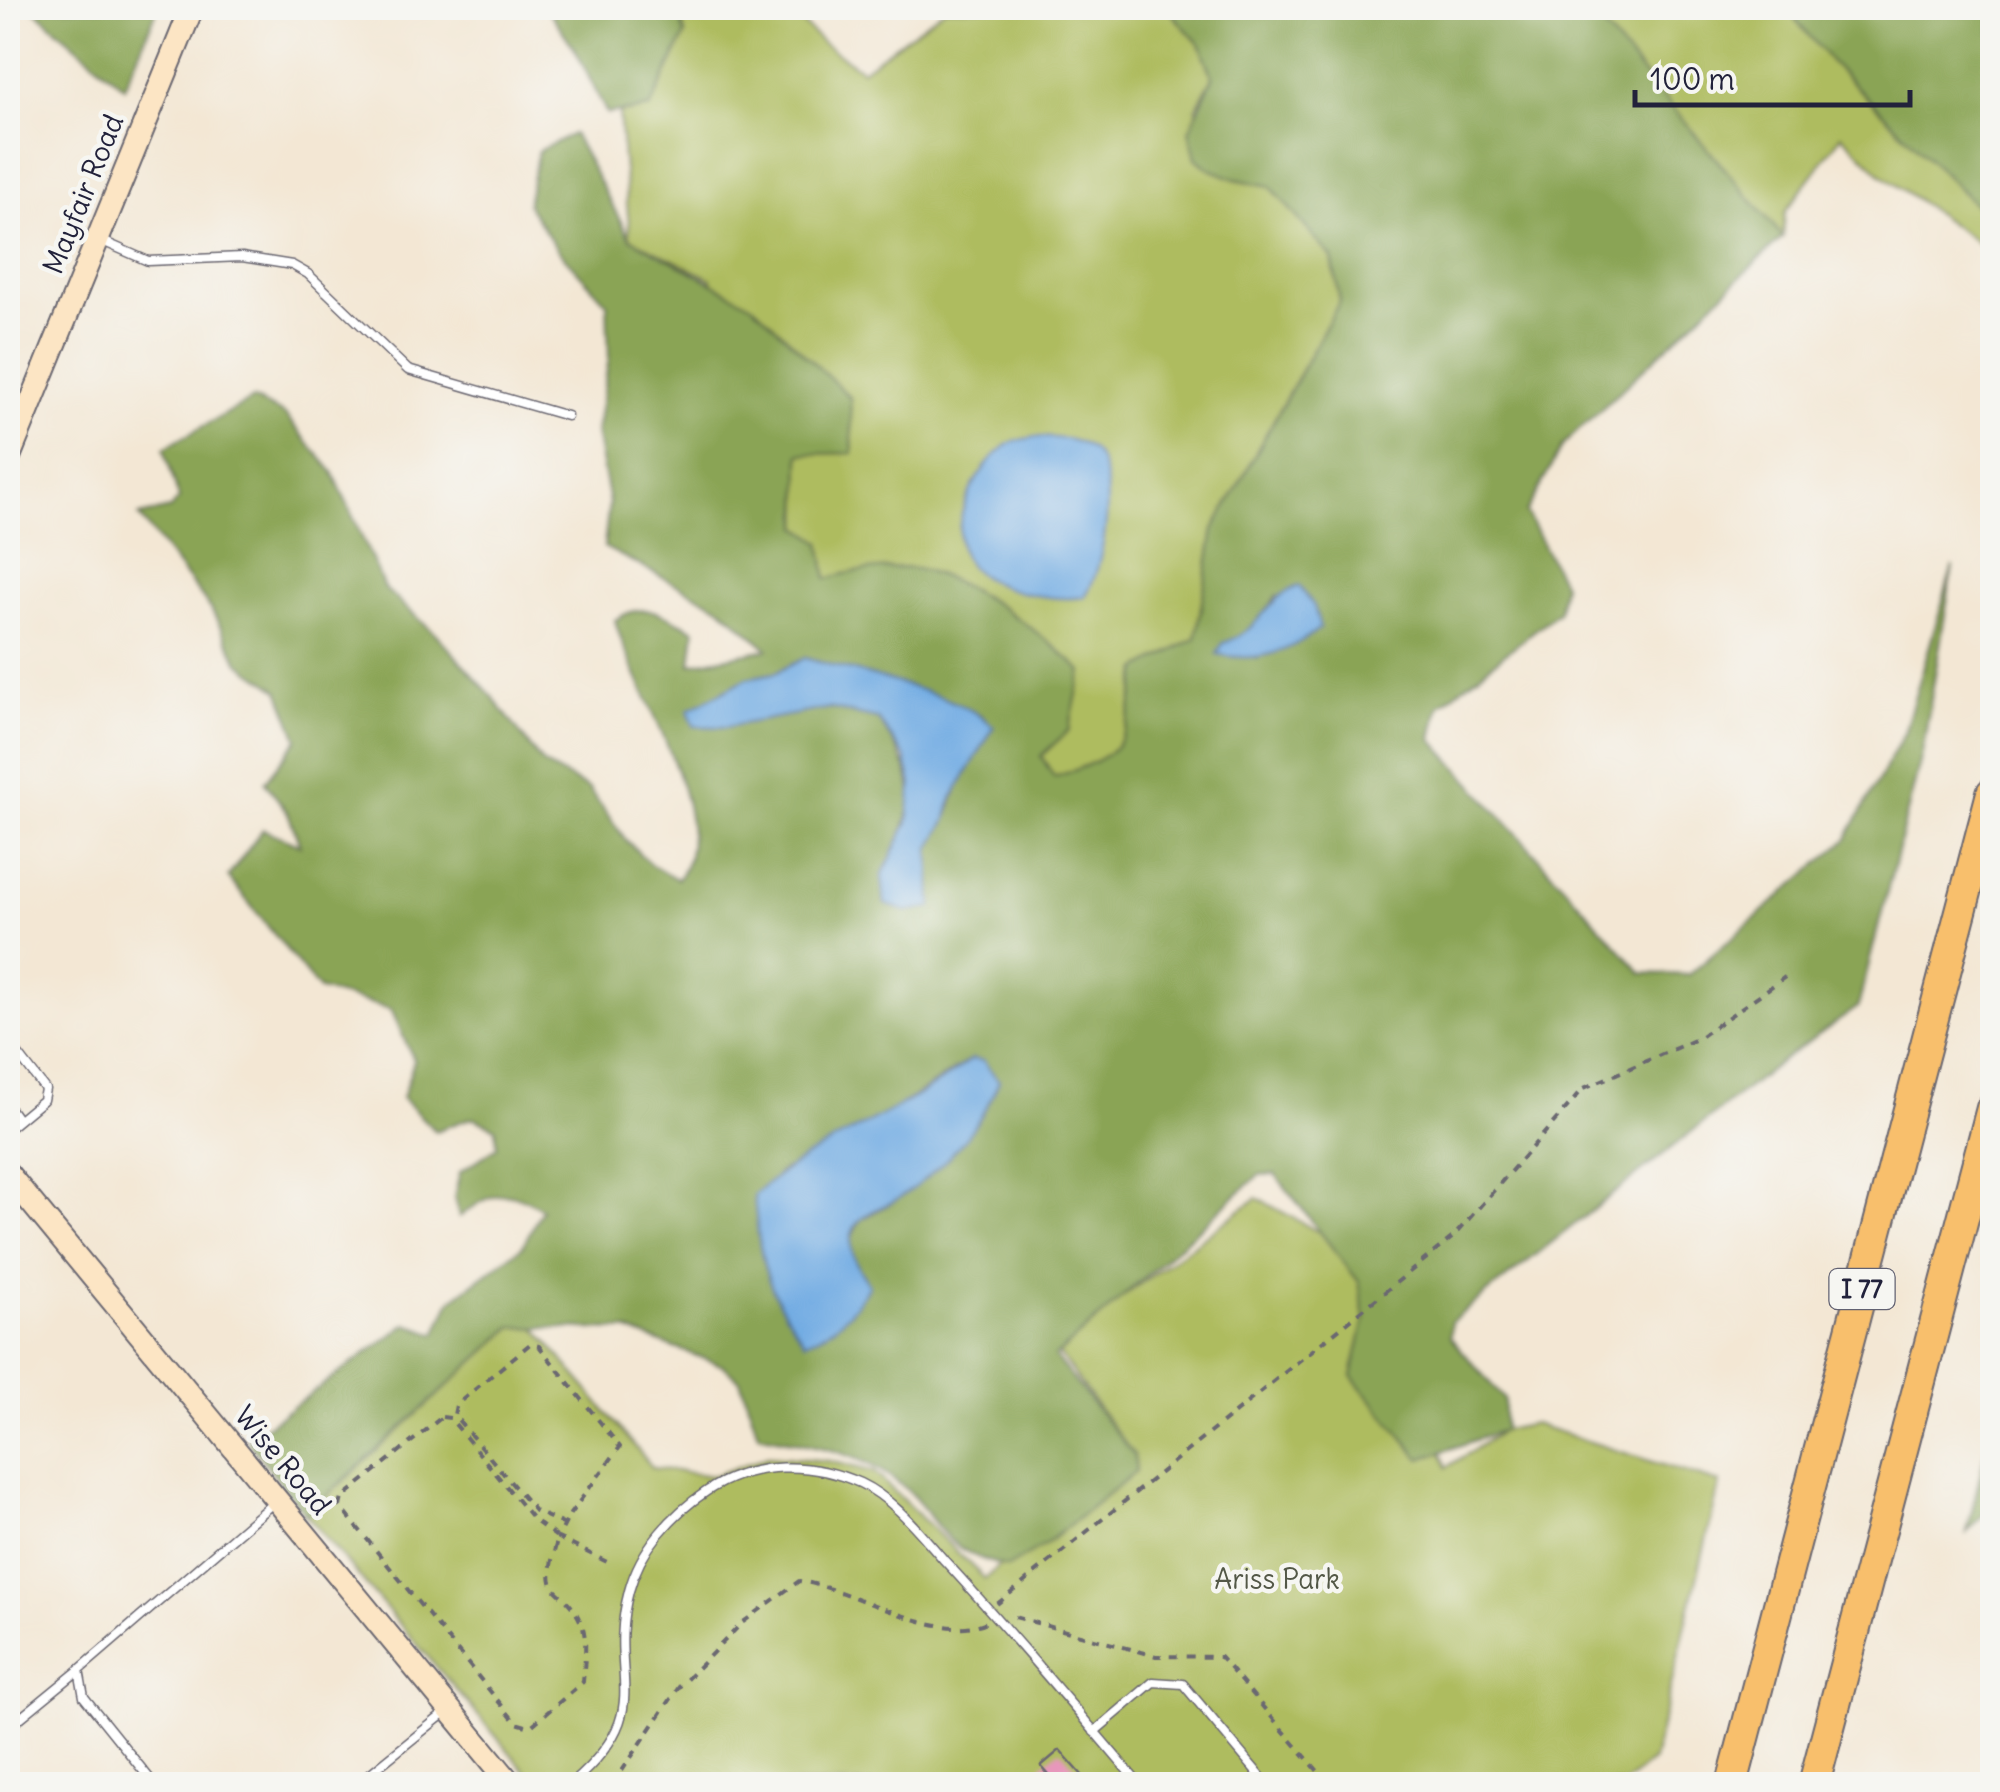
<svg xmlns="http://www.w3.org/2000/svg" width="2000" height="1792" font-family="Delius,sans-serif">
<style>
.green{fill:#aebc5e;stroke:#686f4c;stroke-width:2.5}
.forest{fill:#8aa455;stroke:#566348;stroke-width:2.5;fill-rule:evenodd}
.water{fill:#72ace3;stroke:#4a678f;stroke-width:2.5}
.building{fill:#e797bb}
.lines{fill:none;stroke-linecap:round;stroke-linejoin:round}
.lane-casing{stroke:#6b6771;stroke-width:11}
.secondary-casing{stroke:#6b6771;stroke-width:26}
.highway-casing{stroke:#6b6771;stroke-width:34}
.path{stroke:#6b6771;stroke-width:4;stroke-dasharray:8 8;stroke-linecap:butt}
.lane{stroke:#fff;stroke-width:8}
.secondary{stroke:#fce5c4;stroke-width:22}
.highway{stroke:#f8bf6c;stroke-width:30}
.labels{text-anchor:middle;stroke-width:9;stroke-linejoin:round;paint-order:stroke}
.shield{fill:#f6f6f2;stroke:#626272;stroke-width:2.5}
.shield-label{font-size:25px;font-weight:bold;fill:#22223b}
.street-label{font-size:28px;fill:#22223b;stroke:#f6f6f2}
.park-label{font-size:28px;fill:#535847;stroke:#f6f6f2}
</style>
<rect width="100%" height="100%" fill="#f6f6f2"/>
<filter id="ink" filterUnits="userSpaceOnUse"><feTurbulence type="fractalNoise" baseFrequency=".01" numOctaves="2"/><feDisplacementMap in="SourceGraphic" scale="20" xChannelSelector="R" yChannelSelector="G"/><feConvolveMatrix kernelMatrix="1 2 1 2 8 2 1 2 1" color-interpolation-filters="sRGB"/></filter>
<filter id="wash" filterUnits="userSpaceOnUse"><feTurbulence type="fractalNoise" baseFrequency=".0048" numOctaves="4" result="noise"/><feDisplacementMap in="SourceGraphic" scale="40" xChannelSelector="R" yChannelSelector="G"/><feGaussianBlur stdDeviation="2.25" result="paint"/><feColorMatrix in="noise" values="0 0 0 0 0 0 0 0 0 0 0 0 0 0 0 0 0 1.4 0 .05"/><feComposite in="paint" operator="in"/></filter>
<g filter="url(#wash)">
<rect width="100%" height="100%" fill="#f3e7d4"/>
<path class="green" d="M678 8H786L824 44 862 70 946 8H1167L1201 46 1213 77 1196 108 1235 179 1270 186 1303 223 1332 258 1340 301 1257 450 1196 638 1139 669C1124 743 1130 753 1054 777L1041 756 827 580 799 528 800 453 711 279 630 238 619 113 650 108 685 35Z
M1587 8H1786L1831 62 1992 221V253L1882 175 1842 135 1785 212 1783 237Z
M1257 1198 1364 1257 1447 1467 1504 1430 1534 1424 1720 1483 1653 1760 1624 1784H537L306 1515 512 1327H535L653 1468 713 1476 768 1456 830 1461 874 1472 985 1579 1124 1443 1054 1347Z"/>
<path class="forest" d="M32 8H158L124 87Z
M547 8H678L685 35 650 108 607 114 576 51Z
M1167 8H1587L1783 237 1563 445 1526 512 1563 584 1559 611 1439 706 1432 739 1642 973 1689 975 1846 840 1904 733 1953 566 1922 754 1858 1007 1780 1062 1451 1322 1450 1337 1504 1399V1430L1421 1459 1352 1376 1365 1319 1359 1282 1275 1174 1259 1175 1055 1357 1134 1455 1136 1471 1046 1544 1008 1567C929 1549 942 1511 889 1476 850 1449 803 1444 758 1434L740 1380 722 1365 626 1330 512 1327 306 1515 247 1440 407 1324 436 1334 451 1300 522 1247 542 1209C506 1185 492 1193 459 1217L454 1198 460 1172 497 1147 496 1128 473 1117 435 1131 402 1098 414 1061 391 1009 319 990 228 877 263 829 300 845 288 813 265 782 298 739 279 690 239 663 211 609 139 516 170 509 179 499 164 448 253 399 284 414 333 472 385 589 435 633 492 696 543 764 589 789 626 840 650 864 677 879C726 825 630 682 615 620 645 599 665 615 695 630L691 664 768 649 720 607 604 547 609 503 596 432 609 358 607 303 557 249 527 204 538 151 573 134 630 238 754 306 850 397 853 453 800 454 799 527 821 542 827 579C850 570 909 563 933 573 988 593 1040 632 1082 671L1069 730 1041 756 1054 777C1130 753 1124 743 1139 669L1196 638 1214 529 1340 301 1332 258 1270 186 1235 179 1209 169 1196 158 1189 131 1213 77 1201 46ZM1277 595 1258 658 1224 643 1250 633ZM805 658 914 688 983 716 946 821 930 849 931 907 882 876C917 805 925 787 878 719L829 708 688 710 748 678 774 673ZM971 1059 996 1088 893 1202 860 1220 851 1239 853 1262 778 1173 884 1116Z
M1786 8H1992V221L1831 62Z
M1992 1417V1507L1967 1532 1991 1428Z"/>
<path class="water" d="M1035 437C1055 438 1081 437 1095 453 1118 478 1104 573 1084 597 1053 602 988 591 968 563 943 529 976 468 1006 446 1013 440 1026 439 1035 437Z
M1299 586 1314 606 1320 628C1289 653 1257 663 1217 654L1223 643C1265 628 1262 600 1299 586Z
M805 658C854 673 960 692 994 727L952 798 946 821 930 849 932 907 906 911 885 904 882 876 908 823 912 783 905 757 878 719 829 708 725 727 694 726 688 710 748 678 775 673Z
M971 1059 983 1061 999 1081C978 1131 944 1167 900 1198 888 1205 868 1211 859 1221 841 1242 857 1267 869 1285 853 1312 834 1332 805 1342 764 1288 760 1261 754 1195 817 1138 905 1114 971 1059Z"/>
<g id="blocks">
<path class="building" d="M1060 1750 1090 1784H1057L1041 1766Z"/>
</g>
</g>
<g filter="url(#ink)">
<use href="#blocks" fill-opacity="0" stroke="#6b6771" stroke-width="2.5"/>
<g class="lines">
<defs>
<path id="lane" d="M100 240 148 261 242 257 292 265 308 274 408 370 567 416
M8 1041 45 1089 43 1100 8 1129
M8 1106 18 1120
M8 1728 79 1670
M1094 1732 1153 1682 1183 1684 1267 1784
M154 1784 84 1697 79 1670 273 1503
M357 1784 446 1712
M571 1784C660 1707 605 1681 629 1591 640 1549 672 1514 707 1491 752 1461 812 1461 860 1483 894 1499 920 1533 944 1560 1012 1633 1075 1709 1139 1784"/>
<path id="secondary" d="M8 459 192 8
M8 1174 511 1784"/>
<path id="highway" d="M1732 1784 1992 793
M1814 1784 1992 1108"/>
</defs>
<use href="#lane" class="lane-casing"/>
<use href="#secondary" class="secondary-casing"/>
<use href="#highway" class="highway-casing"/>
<path class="path" d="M442 1417 450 1418 534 1520 558 1538C537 1605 563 1579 582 1625 588 1640 584 1666 583 1682L530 1727 516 1723 340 1506 342 1498Z
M565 1525 535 1511 454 1415 456 1405 530 1344 539 1346 620 1447 570 1514 558 1538 609 1563
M997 1604 1453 1237 1584 1088 1697 1039 1785 977
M1015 1617 1156 1656 1220 1657 1329 1784
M613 1784 679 1687 742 1623 799 1581C855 1589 936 1644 987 1622"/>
<use href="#lane" class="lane"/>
<use href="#secondary" class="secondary"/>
<use href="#highway" class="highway"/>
</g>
</g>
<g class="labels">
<rect class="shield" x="1829.5" y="1269" width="65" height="40" rx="8"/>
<g class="shield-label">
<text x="1862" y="1298">I 77</text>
</g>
<g class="street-label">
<text transform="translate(83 194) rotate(-68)" y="10">Mayfair Road</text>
<text transform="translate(283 1460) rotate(50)" y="10">Wise Road</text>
</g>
<g class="park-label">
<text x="1277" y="1589">Ariss Park</text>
</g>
</g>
<rect width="2000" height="1792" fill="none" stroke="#f6f6f2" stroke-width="40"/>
<path d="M1635 90v15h275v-15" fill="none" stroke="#22223b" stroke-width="5"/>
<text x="1650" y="90" font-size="30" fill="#22223b" stroke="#f6f6f2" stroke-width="8" paint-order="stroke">100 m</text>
</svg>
